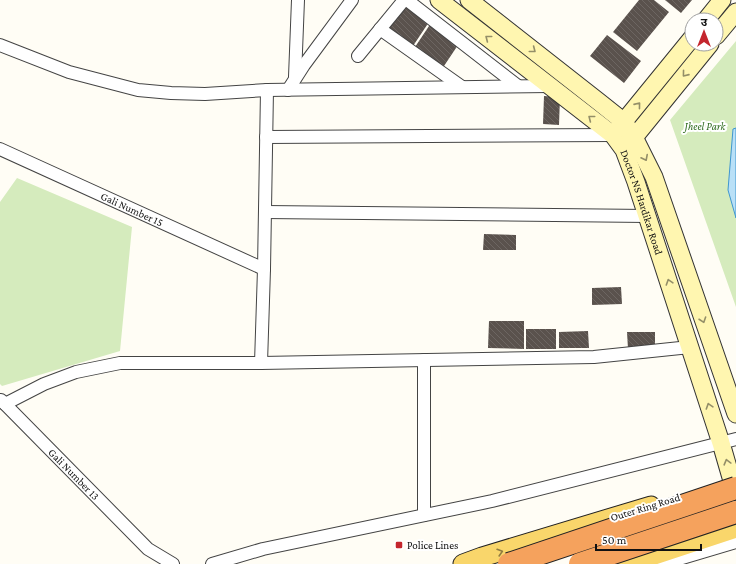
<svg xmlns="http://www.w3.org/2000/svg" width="736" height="564" font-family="'Crimson Pro','Noto Sans Devanagari',serif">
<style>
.park{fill:#d5ebbd}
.water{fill:#b9e0f7;stroke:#3f96cf}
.building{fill:url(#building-back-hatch)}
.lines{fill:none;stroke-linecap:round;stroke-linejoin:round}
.street-casing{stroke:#444;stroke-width:14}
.secondary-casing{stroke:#333;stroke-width:19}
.primary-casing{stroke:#222;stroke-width:21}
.street{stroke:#fff;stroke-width:12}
.secondary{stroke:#fff6b0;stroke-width:17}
.primary{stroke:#f9d66b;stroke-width:19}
.highway-bridge-casing{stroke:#222;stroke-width:24;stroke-linecap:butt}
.highway-bridge{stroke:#f5a25d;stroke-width:22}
.oneway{stroke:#948f68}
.oneway2{stroke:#917d42}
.poi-dot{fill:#c4262e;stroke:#fff;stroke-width:1.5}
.labels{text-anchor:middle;stroke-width:4;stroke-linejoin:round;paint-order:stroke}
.park-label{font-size:11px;font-style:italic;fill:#2f6b1f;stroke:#fff}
.street-label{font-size:11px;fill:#111;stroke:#fff}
.poi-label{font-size:11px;fill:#111;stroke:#fff;text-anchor:start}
</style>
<defs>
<pattern id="building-back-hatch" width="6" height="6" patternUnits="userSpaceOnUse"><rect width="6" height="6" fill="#5a524d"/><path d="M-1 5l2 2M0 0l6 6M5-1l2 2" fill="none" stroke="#6d6662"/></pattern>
</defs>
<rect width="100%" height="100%" fill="#fffdf5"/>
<path class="park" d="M736 41V307L670 120Z
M17 178 132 227 120 351 2 386 0 384V202Z"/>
<path class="water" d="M736 128V218L728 190 733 129Z"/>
<path class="building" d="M639 0H654L669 12 637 51 613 32Z
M665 0H692L681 13Z
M405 2 431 19 411 49 385 32Z
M431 23 460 42 442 69 413 50Z
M607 35 641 61 624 83 590 56Z
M544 96 560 97 559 125 543 124Z
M484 234 516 235V250H483Z
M621 287 622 304 592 305V288Z
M489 321H524V349L488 348Z
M526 329H556V349H526Z
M588 331 589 348H559V332Z
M627 332H655V348L628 349Z"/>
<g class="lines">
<defs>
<g id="street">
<path d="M407 0 518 86"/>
<path d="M380 29 462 87"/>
<path d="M0 45 69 72 138 90 171 93 205 94 267 90 549 86"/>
<path d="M358 56 404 0"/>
<path d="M295 77 298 0"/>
<path d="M288 90 304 65 352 0"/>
<path d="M266 137 613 135"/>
<path id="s1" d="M0 149 264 269"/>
<path d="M265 212 647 216"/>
<path d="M261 363 594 357 690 347"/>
<path id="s2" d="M1 400 148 549 173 564"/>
<path d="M5 404 44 384 76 372 120 363H261L264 269 267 90"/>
<path d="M424 515V360"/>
<path d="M212 564 263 549 492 501 736 439"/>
<path d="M662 564 736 542"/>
</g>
<g id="secondary">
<path id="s3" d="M439 0 613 135 624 150 636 182 721 443 732 481"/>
<path d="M469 0 599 102 624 122 634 137 654 177 736 414"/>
<path d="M706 20 722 0"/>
<path d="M716 36 736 12"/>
<path d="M617 130 692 38"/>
<path d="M628 145 710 44"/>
</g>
<path id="primary" d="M463 564 482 557 651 506
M627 564 736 528"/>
</defs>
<use href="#street" class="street-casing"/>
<use href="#secondary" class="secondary-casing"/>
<use href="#primary" class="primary-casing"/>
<use href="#street" class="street"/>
<use href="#secondary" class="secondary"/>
<use href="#primary" class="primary"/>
<defs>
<path id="highway-bridge" d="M509 564 736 488
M580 564 736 512"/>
</defs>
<use href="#highway-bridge" class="highway-bridge-casing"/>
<use href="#highway-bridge" class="highway-bridge"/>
</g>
<defs><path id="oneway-chevron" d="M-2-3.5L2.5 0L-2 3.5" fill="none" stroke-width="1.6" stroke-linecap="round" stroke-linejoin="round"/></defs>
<g class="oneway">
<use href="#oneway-chevron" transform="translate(488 38) rotate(-142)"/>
<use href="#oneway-chevron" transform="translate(533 50) rotate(38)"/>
<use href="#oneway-chevron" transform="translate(685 74) rotate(129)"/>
<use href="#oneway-chevron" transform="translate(638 105) rotate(-51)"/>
<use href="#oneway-chevron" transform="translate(591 118) rotate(-142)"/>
<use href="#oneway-chevron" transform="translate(645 158) rotate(63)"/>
<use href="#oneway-chevron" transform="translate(669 282) rotate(-108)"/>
<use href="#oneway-chevron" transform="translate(703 320) rotate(71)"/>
<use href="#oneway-chevron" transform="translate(709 406) rotate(-108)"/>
<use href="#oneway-chevron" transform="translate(727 462) rotate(-105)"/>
</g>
<use class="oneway2" href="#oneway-chevron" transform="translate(500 552) rotate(-17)"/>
<rect class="poi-dot" x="395" y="541" width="8" height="8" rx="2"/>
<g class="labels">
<g class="park-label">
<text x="705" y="130">Jheel Park</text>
</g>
<g class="street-label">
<text dy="4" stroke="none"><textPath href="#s3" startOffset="294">Doctor NS Hardikar Road</textPath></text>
<text dy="4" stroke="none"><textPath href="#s1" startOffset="145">Gali Number 15</textPath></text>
<text dy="4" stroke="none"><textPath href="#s2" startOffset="104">Gali Number 13</textPath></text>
<text transform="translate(645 507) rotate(-17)" y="4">Outer Ring Road</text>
</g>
<g class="poi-label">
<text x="407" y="549">Police Lines</text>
</g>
</g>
<g transform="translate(704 32)"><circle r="19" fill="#ffffff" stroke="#a0a0a0"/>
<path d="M0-3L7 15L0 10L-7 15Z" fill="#c4262e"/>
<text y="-6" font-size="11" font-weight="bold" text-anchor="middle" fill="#111111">उ</text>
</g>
<path d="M596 544v6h105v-6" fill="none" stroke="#111111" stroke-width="2"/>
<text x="602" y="544" font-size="12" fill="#111111" stroke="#ffffff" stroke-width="3" paint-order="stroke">50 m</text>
</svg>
